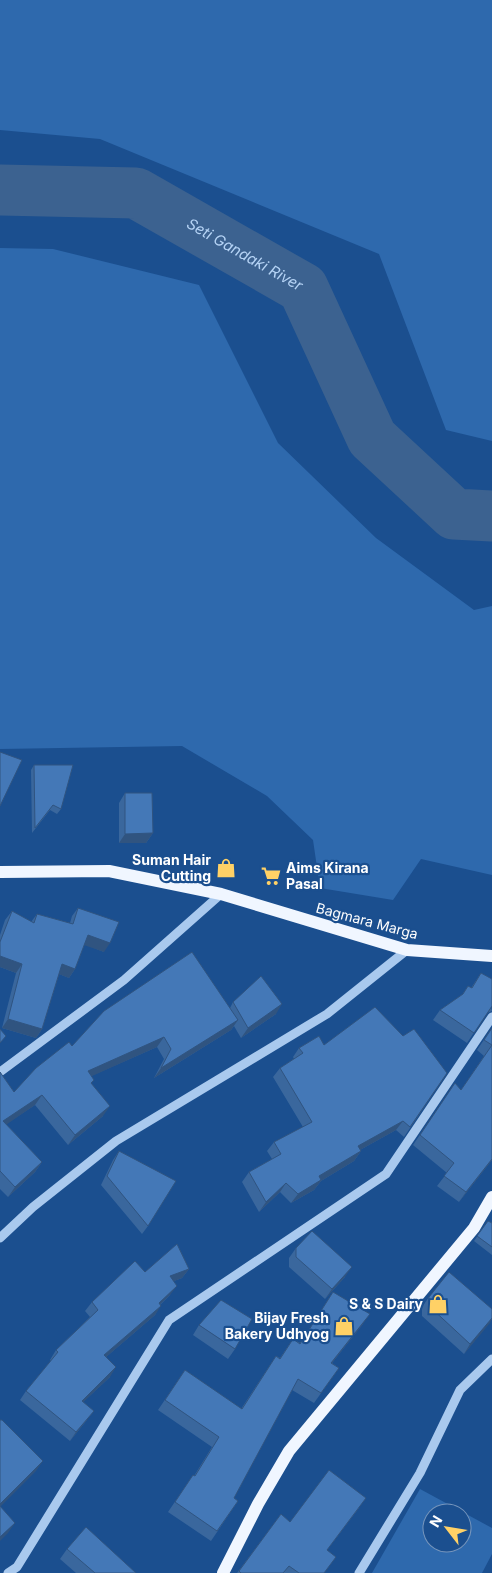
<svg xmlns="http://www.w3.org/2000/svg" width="492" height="1573" font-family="Inter,sans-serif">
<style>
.green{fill:#2e69ad;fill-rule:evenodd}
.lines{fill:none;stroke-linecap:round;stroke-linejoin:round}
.river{stroke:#3c6290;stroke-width:51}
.minor{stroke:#a9c9ee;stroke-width:9}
.major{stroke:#f0f6ff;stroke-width:12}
.wall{fill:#3a679d}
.shaded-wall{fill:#305480}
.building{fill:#4478b7;stroke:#305480}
.labels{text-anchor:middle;stroke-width:4.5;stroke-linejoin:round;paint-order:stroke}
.poi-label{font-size:14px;font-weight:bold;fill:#fff;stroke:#1b4f8f;text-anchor:end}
.street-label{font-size:14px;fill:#fff;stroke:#1b4f8f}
.water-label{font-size:15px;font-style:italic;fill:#b5d3f5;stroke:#1b4f8f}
</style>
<rect width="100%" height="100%" fill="#1b4f8f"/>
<path class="green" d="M0 0H492V441L446 430 379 254 100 139 0 130Z
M0 248 53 249 199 285 278 443 376 538 474 610 492 606V875L421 859 393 900 320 888 313 840 267 796 182 746 0 749Z
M420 1489 492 1528V1554L482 1573H372ZM432 1513H462V1543H432Z"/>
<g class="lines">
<path class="river" id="s1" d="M0 190 136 193 303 288 372 438 454 514 492 516"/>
<path class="minor" d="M0 1072 124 980 221 894
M0 1238 33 1207 116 1141 327 1014 407 950
M8 1573 17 1567 169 1320 386 1174 492 1017
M359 1573 420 1473 460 1390 492 1359"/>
<path class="major" d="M0 872 109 871 221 894 407 950 492 956
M223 1573 258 1504 289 1451 474 1228 492 1197"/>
</g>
<path class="wall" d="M34 765 61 809 57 814 50 810 32 833 31 770Z
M125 793 153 833 146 843H119V803Z
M78 908 104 952 84 944 75 969 69 978 59 974 42 1029 36 1038 2 1028 16 973 0 967V935L5 920 12 911 31 922 37 914 70 923 72 916Z
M481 973 492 1011 487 1013 467 1043 433 1020 440 1010 462 995 468 986 471 988Z
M233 1002 276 1014 241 1038 234 1026 231 1030 154 1078 164 1059 157 1047 91 1076 92 1084 103 1116 68 1145 35 1105 6 1124 42 1162 35 1172 8 1197 0 1189V1072L14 1092 72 1046 230 1008Z
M492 1028V1160L459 1202 437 1186 447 1173 413 1145 455 1083 461 1090 484 1056 477 1050Z
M403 1036 447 1073 404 1137 396 1130 360 1150 361 1151 354 1161 321 1181 314 1190 291 1203 280 1192 259 1212 242 1182 249 1172 272 1159 267 1151 274 1142 303 1127 273 1077 280 1068 294 1059 293 1057 299 1048 324 1045Z
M119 1151 148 1226 142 1234 101 1185 113 1160Z
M488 1221 492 1223V1255L474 1241Z
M296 1248 345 1277 325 1299 289 1267V1258Z
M189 1269 182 1278 174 1281 170 1295 160 1305 155 1315 106 1357 110 1377 83 1402 87 1420 70 1441 20 1400 26 1391 51 1361 50 1360 56 1350 90 1317 85 1311 92 1302 145 1272Z
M333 1292 363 1324 332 1363 339 1368 314 1403 292 1390 234 1498 238 1501 211 1541 168 1512 193 1475 194 1476 212 1447 158 1410 185 1370 241 1409 276 1356 280 1358 293 1339 300 1343Z
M429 1297 492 1309V1319L464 1354 422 1316V1307Z
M199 1325 235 1349 228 1359 193 1335Z
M359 1508 327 1550 324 1573H237L281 1514 290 1522Z
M67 1549 136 1573H76L60 1559Z"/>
<path class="shaded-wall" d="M153 833 146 843H119L125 834Z
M88 935 110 943 104 952 81 944Z
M0 956 22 964 16 973 0 967Z
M62 964 75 969 69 978 56 973Z
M282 1004 276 1014 241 1038 248 1028Z
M8 1019 42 1029 36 1038 2 1028Z
M238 1020 231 1030 154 1078 161 1068Z
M164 1037 157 1047 81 1081 88 1071Z
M42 1095 35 1105 0 1129 3 1121Z
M110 1106 103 1116 68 1145 75 1135Z
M403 1121 396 1130 351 1155 358 1146Z
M361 1151 354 1161 321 1181 314 1190 291 1203 298 1194 319 1176Z
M492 1159V1160L459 1202 466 1192Z
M42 1162 35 1172 8 1197 15 1187Z
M286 1183 280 1192 259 1212 266 1202Z
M352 1267 345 1277 325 1299 332 1289Z
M189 1269 182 1278 164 1285 170 1276Z
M177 1286 170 1295 152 1312 159 1303Z
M161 1306 155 1315 98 1364 104 1355Z
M370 1314 363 1324 324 1373 331 1363Z
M492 1318 490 1323 464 1354 470 1344Z
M116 1367 110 1377 75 1410 82 1401Z
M94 1411 87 1420 70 1441 76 1432Z
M43 1461 36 1471 0 1507V1504Z
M15 1523 8 1533 0 1541V1537Z"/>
<path class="building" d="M0 752 22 760 0 806Z
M34 765H73L61 809 53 805 35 828Z
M125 793H152L153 833 125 834Z
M78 908 119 922 110 943 88 935 75 969 62 964 42 1029 8 1019 22 964 0 956V942L12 911 34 923 37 914 73 924Z
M192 952 238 1020 161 1068 171 1049 164 1037 88 1071 94 1080 91 1083 110 1106 75 1135 42 1095 3 1121 42 1162 15 1187 0 1171V1072L14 1092 36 1068 69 1042 72 1046 104 1011Z
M481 973 492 979V1006L474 1033 440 1010 463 994 468 986 472 988Z
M261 976 282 1004 248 1028 233 1002Z
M375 1007 403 1036 414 1029 447 1073 410 1127 403 1121 358 1146 361 1151 319 1176 321 1180 298 1194 286 1183 266 1202 249 1172 281 1154 274 1142 312 1122 280 1068 303 1053 299 1048 319 1036 324 1045Z
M492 1028V1159L466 1192 444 1176 454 1163 420 1135 455 1083 461 1090 492 1045 484 1040Z
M0 1029 6 1036 0 1043Z
M119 1151 176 1181 148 1226 107 1176Z
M488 1221 492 1223V1247L477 1236Z
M312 1231 352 1267 332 1289 296 1257V1248Z
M177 1244 189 1269 170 1276 177 1286 159 1303 161 1306 104 1355 116 1367 82 1401 94 1411 76 1432 26 1391 58 1352 56 1350 98 1310 92 1302 135 1261 145 1272Z
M449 1272 492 1309V1318L470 1344 429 1306V1297Z
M333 1292 370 1314 331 1363 339 1368 321 1393 298 1379 234 1498 238 1501 217 1531 175 1502 193 1475 195 1476 219 1437 165 1400 185 1370 242 1409 276 1356 280 1359 293 1339 300 1344Z
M221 1300 252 1319 235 1349 199 1325Z
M0 1420H2L43 1461 0 1504Z
M329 1470 366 1498 327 1550 336 1557 324 1573H299L289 1566 283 1573H241L239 1571 281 1514 290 1522Z
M0 1506 15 1523 0 1537Z
M86 1527 136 1573H95L67 1549Z"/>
<defs>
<symbol id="shop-bare" viewBox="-9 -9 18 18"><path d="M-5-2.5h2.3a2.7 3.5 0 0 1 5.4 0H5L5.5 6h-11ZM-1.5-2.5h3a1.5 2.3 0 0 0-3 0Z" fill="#ffd166" stroke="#1b4f8f" stroke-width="2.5" paint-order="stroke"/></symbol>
<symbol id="supermarket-bare" viewBox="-9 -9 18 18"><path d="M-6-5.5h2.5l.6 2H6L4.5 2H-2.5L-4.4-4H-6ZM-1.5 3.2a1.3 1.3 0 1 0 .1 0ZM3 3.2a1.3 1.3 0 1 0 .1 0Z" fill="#ffd166" stroke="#1b4f8f" stroke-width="2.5" paint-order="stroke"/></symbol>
</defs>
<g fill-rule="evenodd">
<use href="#shop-bare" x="212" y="854" width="28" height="28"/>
<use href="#supermarket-bare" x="257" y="862" width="28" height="28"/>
<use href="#shop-bare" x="424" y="1290" width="28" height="28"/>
<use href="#shop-bare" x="330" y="1312" width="28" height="28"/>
</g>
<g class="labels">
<g class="poi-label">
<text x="211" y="865">Suman Hair<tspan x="211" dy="16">Cutting</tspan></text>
<text x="286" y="873" text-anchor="start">Aims Kirana<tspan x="286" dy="16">Pasal</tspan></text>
<text x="423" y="1309">S &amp; S Dairy</text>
<text x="329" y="1323">Bijay Fresh<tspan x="329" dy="16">Bakery Udhyog</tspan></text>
</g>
<g class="street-label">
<text transform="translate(367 921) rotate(15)" y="5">Bagmara Marga</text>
</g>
<g class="water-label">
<text dy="5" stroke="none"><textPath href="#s1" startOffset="261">Seti Gandaki River</textPath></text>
</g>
</g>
<g transform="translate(447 1528) rotate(301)"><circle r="24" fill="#1b4f8f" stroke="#7695bc"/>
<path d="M0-4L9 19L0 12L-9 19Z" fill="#ffd166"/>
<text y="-8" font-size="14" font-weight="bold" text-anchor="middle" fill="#ffffff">N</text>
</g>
</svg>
